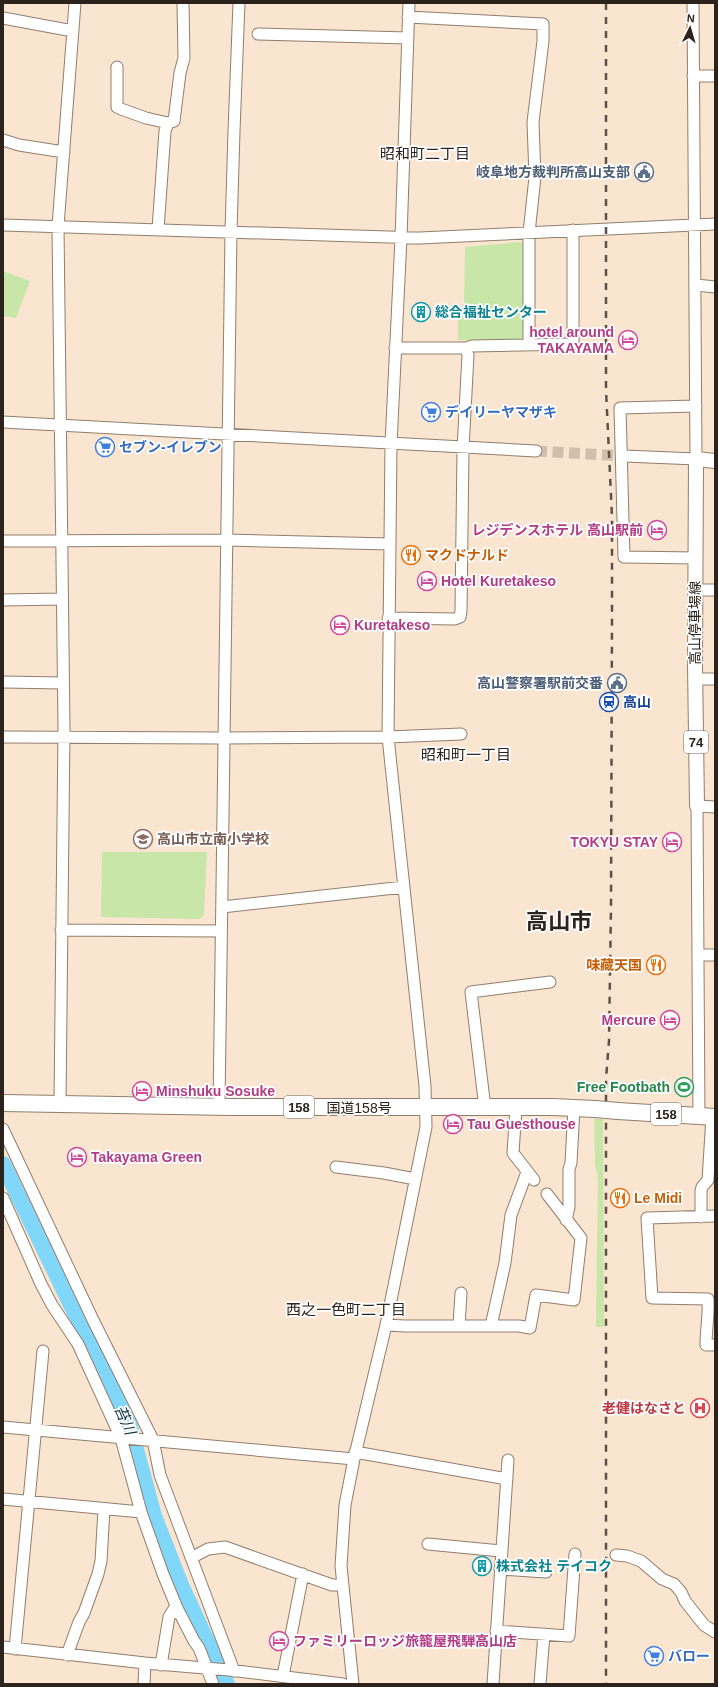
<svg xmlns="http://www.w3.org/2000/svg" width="718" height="1687" font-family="Helvetica,'Noto Sans JP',sans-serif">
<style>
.green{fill:#c7e6a7}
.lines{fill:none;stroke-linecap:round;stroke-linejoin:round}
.river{stroke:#80d7fa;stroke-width:16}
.minor-tunnel{stroke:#d1bead;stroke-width:11;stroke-dasharray:11 5.5;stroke-linecap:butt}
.minor-casing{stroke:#917e6c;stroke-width:13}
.major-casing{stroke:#917e6c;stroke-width:16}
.highway-casing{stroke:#917e6c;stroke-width:18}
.minor{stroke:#fff;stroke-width:11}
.major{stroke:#fff;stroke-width:14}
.highway{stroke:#fff;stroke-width:16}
.rail{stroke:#5e5248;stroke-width:2.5;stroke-dasharray:7 7;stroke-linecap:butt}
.highway-bridge-casing{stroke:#917e6c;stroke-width:18;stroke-linecap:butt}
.highway-bridge{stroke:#fff;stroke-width:16}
.labels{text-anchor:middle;stroke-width:3.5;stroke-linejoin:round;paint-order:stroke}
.shield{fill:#fff;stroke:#6b6660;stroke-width:1}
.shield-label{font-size:13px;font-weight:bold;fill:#2c241c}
.service-label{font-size:14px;font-weight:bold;fill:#4e5e75;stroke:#fff;text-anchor:end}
.culture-label{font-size:14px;font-weight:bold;fill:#0d838f;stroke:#fff;text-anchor:start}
.hotel-label{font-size:14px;font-weight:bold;fill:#b23c85;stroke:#fff;text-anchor:start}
.shop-label{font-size:14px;font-weight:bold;fill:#366cbe;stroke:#fff;text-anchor:start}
.food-label{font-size:14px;font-weight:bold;fill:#c56008;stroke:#fff;text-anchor:start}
.street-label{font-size:14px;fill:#2c241c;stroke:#fff}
.transit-label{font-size:14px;font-weight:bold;fill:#164399;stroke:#fff;text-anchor:start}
.education-label{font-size:14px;font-weight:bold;fill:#785e54;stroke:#fff;text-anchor:start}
.leisure-label{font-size:14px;font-weight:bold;fill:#27864d;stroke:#fff;text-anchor:end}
.health-label{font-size:14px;font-weight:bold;fill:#be3a42;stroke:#fff;text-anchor:end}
.neighbourhood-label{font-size:15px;fill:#2c241c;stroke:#fff}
.water-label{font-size:15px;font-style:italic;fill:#06303f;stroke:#fff}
.town-label{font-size:22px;font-weight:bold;fill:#2c241c;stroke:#fff}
</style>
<rect width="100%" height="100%" fill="#fae5d1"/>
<path class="green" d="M520 242 524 245 525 337 522 341 458 340V309L464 308 465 247Z
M3 271 30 281 16 318 3 316Z
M102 852H207L204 915 200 919 101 917Z
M594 1119H603L604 1327H596L598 1179 595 1165Z"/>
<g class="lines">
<path class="river" d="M3 1164 130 1427 154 1516 181 1585 227 1684"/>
<path class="minor-tunnel" d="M536 451 625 456"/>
<defs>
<path id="minor" d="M408 17 543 24V41L533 122 535 177 529 233V345
M3 18 73 31
M258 34 408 38
M117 67V107L121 109 146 118 168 123
M693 76H715
M3 140 19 145 64 152
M3 225 420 238 715 224
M158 229 165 131 168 123 174 121 180 73 184 58 183 3
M696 285 715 287
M395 348H466L472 346 573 344V230
M3 422 536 451
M625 456 696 459 693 3
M3 541 227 540 389 544
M696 558 624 557 620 408 696 406
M696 590H715
M3 600 62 599
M388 618 455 619 460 617 461 611 463 449 468 355 466 348
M695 679H715
M3 682 63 683
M3 737 224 738 388 737 461 734
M222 907 404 887
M61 930 221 931
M699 955H715
M60 1104 64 728 58 226 75 3
M219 1107 231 231 234 131 239 3
M485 1108 471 992 550 982
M516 1108 513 1153 534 1180
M699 1116 697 806 715 807
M3 1129 93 1320 153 1440 160 1475 234 1671
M336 1167 384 1173 415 1179
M3 1198 41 1284 52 1305 78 1344 121 1438 141 1512 163 1574 177 1608 194 1641 199 1648 213 1684
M715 1216 647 1218 652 1298 708 1299C709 1315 706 1329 706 1345H715
M701 1217V1191L702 1187 708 1180 712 1117
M566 1220 569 1207V1169L571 1163 574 1108
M386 1325 405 1326H519L530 1328 536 1295 574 1300 581 1238 547 1194
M459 1326 461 1293
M491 1326 505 1263 511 1215 527 1172
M3 1427 354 1459
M355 1452 507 1479
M3 1499 141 1512
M428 1544 501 1551
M616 1555 627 1556 641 1561 662 1579 674 1584 681 1592 685 1601 704 1625 715 1632
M191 1558 208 1549 225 1547 332 1585H342
M500 1569 546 1572
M496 1631 569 1636 575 1554
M3 1647 145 1663 229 1670 343 1684
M15 1649 43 1351
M67 1655 79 1622 84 1613 98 1574 101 1561 104 1509
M161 1665 169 1617 174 1609 177 1608
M283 1676 303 1574
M144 1684 145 1663
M353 1684 341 1566 345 1505 354 1459 386 1325 426 1127 425 1086 388 737 391 444 401 238 409 3
M493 1684 508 1460
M540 1684 544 1634"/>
<path id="major" d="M697 806 695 664 696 459 715 461"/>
<path id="highway" d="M3 1103 232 1107H553L595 1109
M618 1111 715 1117"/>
</defs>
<use href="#minor" class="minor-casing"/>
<use href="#major" class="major-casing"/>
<use href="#highway" class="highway-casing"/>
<use href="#minor" class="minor"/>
<use href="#major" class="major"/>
<use href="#highway" class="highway"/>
<path class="rail" d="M606 3V390L612 517V616L611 906 609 1041 606 1079V1684"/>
<defs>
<path id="highway-bridge" d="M595 1109 618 1111"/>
</defs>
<use href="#highway-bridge" class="highway-bridge-casing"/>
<use href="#highway-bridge" class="highway-bridge"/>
</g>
<defs>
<symbol id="civic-ring" viewBox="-11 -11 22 22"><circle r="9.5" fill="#fff" stroke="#5c6f8a" stroke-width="1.5"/><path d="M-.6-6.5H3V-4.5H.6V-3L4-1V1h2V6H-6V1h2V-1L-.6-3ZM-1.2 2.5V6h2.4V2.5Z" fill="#5c6f8a"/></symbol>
<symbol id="building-ring" viewBox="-11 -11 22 22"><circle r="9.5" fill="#fff" stroke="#0f9aa8" stroke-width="1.5"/><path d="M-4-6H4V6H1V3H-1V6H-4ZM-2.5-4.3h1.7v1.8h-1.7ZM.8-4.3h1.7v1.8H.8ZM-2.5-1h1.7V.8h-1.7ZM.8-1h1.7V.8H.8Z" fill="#0f9aa8"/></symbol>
<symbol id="hotel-ring" viewBox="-11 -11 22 22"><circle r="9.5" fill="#fff" stroke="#d1479c" stroke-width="1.5"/><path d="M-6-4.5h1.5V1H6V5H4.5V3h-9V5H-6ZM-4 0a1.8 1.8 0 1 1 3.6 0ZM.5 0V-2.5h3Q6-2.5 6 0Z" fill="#d1479c"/></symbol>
<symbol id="supermarket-ring" viewBox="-11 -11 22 22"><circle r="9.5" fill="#fff" stroke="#3f7fe0" stroke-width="1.5"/><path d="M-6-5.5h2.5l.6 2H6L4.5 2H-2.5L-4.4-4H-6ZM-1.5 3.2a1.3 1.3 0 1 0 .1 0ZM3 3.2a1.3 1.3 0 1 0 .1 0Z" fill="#3f7fe0"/></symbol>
<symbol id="restaurant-ring" viewBox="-11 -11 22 22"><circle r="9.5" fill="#fff" stroke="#e8710a" stroke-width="1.5"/><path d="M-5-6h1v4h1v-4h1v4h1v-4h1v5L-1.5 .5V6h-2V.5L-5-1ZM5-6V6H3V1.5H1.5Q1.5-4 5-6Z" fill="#e8710a"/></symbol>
<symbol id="station-ring" viewBox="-11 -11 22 22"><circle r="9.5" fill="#fff" stroke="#1a4fb4" stroke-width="1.5"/><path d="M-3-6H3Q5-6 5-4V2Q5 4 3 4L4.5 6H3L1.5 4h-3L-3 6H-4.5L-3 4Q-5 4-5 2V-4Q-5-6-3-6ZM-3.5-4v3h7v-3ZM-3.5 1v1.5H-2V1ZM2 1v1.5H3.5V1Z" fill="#1a4fb4"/></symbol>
<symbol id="school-ring" viewBox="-11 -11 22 22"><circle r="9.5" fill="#fff" stroke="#8d6e63" stroke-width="1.5"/><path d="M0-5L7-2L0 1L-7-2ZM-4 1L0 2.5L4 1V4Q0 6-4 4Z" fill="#8d6e63"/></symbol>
<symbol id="stadium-ring" viewBox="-11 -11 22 22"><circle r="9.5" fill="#fff" stroke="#2e9e5b" stroke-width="1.5"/><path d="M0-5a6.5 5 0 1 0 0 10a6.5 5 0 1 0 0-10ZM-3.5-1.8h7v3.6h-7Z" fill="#2e9e5b"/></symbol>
<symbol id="hospital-ring" viewBox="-11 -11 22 22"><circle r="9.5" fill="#fff" stroke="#e0444e" stroke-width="1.5"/><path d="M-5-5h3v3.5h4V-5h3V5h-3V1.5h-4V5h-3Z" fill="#e0444e"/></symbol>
</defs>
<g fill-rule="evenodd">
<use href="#civic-ring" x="633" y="161" width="22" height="22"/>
<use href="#building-ring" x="410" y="301" width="22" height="22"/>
<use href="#hotel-ring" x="617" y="329" width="22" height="22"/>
<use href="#supermarket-ring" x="420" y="401" width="22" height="22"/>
<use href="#supermarket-ring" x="94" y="436" width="22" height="22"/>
<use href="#hotel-ring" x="646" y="519" width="22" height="22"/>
<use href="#restaurant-ring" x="400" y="544" width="22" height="22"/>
<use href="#hotel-ring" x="416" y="570" width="22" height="22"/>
<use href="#hotel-ring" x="329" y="614" width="22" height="22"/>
<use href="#civic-ring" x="606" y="672" width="22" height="22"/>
<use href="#station-ring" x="598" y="691" width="22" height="22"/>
<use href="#school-ring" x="132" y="828" width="22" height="22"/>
<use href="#hotel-ring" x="661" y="831" width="22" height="22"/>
<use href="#restaurant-ring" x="645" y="954" width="22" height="22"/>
<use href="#hotel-ring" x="659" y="1009" width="22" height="22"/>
<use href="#stadium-ring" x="673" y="1076" width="22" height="22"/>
<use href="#hotel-ring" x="131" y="1080" width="22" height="22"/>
<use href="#hotel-ring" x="442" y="1113" width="22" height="22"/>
<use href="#hotel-ring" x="66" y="1146" width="22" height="22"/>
<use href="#restaurant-ring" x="609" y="1187" width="22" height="22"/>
<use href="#hospital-ring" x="689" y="1397" width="22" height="22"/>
<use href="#building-ring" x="471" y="1555" width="22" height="22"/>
<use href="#hotel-ring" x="268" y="1630" width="22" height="22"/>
<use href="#supermarket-ring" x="643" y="1645" width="22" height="22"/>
</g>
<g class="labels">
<g class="shield">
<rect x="684" y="731" width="24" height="22" rx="3"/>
<rect x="284" y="1096" width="30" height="22" rx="3"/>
<rect x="651" y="1103" width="30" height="22" rx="3"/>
</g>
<g class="shield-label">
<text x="696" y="747">74</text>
<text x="299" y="1112">158</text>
<text x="666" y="1119">158</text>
</g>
<g class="service-label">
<text x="630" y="177">岐阜地方裁判所高山支部</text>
<text x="603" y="688">高山警察署駅前交番</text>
</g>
<g class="culture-label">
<text x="435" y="317">総合福祉センター</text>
<text x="496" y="1571">株式会社 テイコク</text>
</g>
<g class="hotel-label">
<text x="614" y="337" text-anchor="end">hotel around<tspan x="614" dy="16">TAKAYAMA</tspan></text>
<text x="643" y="535" text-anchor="end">レジデンスホテル 高山駅前</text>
<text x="441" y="586">Hotel Kuretakeso</text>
<text x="354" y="630">Kuretakeso</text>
<text x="658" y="847" text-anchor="end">TOKYU STAY</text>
<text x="656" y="1025" text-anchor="end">Mercure</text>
<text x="156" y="1096">Minshuku Sosuke</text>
<text x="467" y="1129">Tau Guesthouse</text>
<text x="91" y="1162">Takayama Green</text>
<text x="293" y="1646">ファミリーロッジ旅籠屋飛騨高山店</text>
</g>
<g class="shop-label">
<text x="445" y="417">デイリーヤマザキ</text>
<text x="119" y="452">セブン-イレブン</text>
<text x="668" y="1661">バロー</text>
</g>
<g class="food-label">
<text x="425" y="560">マクドナルド</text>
<text x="642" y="970" text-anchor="end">味藏天国</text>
<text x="634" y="1203">Le Midi</text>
</g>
<g class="street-label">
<text transform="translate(695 623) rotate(-90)" y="5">高山停車場線</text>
<text x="359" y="1113">国道158号</text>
</g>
<g class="transit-label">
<text x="623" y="707">高山</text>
</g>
<g class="education-label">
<text x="157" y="844">高山市立南小学校</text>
</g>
<g class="leisure-label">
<text x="670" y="1092">Free Footbath</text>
</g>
<g class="health-label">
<text x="686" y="1413">老健はなさと</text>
</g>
<g class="neighbourhood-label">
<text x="425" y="159">昭和町二丁目</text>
<text x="466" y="760">昭和町一丁目</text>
<text x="346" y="1315">西之一色町二丁目</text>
</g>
<g class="water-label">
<text transform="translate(125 1420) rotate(67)" y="5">苔川</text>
</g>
<g class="town-label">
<text x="559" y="929">高山市</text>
</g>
</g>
<rect width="718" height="1687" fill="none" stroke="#2c241c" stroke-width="8"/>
<g transform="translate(690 28) rotate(5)" stroke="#ffffff" stroke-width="3" paint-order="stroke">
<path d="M0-3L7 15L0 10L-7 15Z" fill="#2c241c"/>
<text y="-6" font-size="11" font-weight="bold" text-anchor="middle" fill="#2c241c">N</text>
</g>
</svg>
